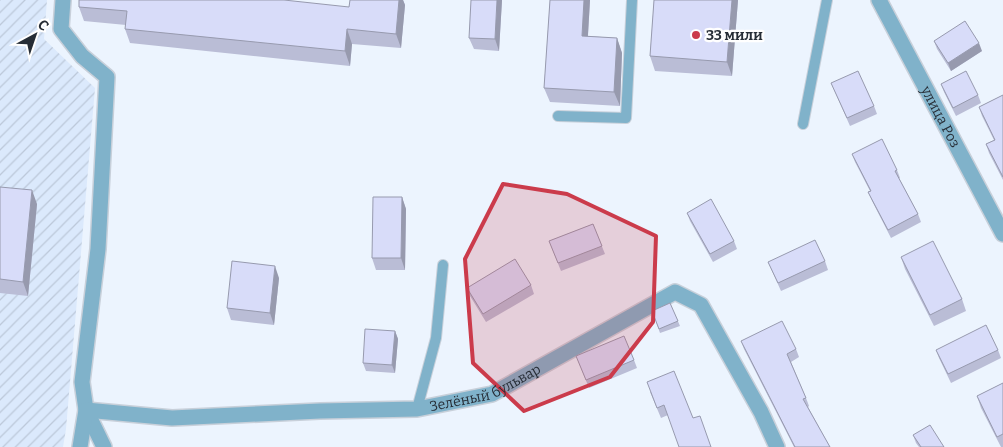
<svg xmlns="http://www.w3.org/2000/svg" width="1003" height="447" font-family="Bitter,serif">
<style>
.industrial{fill:url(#industrial-furrows)}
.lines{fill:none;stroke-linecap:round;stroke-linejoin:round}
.lane-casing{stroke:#c8d0da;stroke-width:12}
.street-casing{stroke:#c8d0da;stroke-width:18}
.lane{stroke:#80b2ca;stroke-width:10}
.street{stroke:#80b2ca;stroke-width:15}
.wall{fill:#babdd6}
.shaded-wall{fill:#979aae}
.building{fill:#d8dcf9;stroke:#979aae}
.marked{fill:#cb3b4b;fill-opacity:0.2;stroke:#cb3b4b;stroke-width:4;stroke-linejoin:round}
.poi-dot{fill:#cb3b4b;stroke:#fff;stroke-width:2}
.labels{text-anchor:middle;stroke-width:4.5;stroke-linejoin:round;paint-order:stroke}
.poi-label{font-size:14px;font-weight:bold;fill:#262d36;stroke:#fff;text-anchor:start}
.street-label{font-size:14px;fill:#262d36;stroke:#fff}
</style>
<defs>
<pattern id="industrial-furrows" width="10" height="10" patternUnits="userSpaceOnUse" patternTransform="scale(1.25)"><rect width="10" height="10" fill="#dbe9fc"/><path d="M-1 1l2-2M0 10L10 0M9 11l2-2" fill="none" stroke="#bcc8d9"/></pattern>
</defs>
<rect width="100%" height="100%" fill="#ecf4fe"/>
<path class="industrial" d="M0 0H47L44 39 95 88 66 429 63 447H0Z"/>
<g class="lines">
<defs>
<path id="lane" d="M558 116 626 118 632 0
M803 124 827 0
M417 409 436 338 443 265"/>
<g id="street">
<path d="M63 0 61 29 82 56 107 77 98 249 82 382 86 410 104 447"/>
<path id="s1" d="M879 0 1003 234"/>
<path id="s2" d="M80 447 86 410 172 418 320 411 417 409 492 394 675 292 701 305 761 412 777 447"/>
</g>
</defs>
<use href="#lane" class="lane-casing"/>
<use href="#street" class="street-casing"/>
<use href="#lane" class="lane"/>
<use href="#street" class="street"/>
</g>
<path class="wall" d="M350 0H403L405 5 401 48 352 44 350 66 130 43 125 29 126 25 84 21 79 7H349Z
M502 0 499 51 474 49 469 38Z
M550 0H590L588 36 617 38 622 53 620 106 550 102 544 88Z
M654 0H738L732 76 655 71 650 56Z
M934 41 982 51 951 71 937 49Z
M831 83 874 106 877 114 850 126Z
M941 84 978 95 981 103 956 116 944 92Z
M1003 95V180L989 153 986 144 994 140 982 116 979 107Z
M852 154 897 170 900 178H899L918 214 921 222 891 238 872 201 868 192 870 191 855 162Z
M0 187 37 204 28 296 0 293Z
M402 197 406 209 405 270H376L372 258Z
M687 213 734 241 737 249 713 262 690 221Z
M593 224 605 254 561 271 549 241Z
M901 257 962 299 966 311 934 326 905 269Z
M825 261 828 270 781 291 768 262Z
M279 278 274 325 231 320 227 308Z
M531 285 534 294 486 322 470 296 467 288Z
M670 303 680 326 660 333 652 311Z
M395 331 398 339 395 373 366 371 363 363Z
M741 341 796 349 799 357 791 362 806 398 809 406 808 407 830 447H794L744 349Z
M936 350H998L1001 358 951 383 939 358Z
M576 356 634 360 637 368 589 388Z
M674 371 668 415 661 418 650 392Z
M1003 383V447H1001L981 408 977 396Z
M913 435 944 447H919L916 443Z"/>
<path class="shaded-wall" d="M399 0H403L405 5 401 48 396 34Z
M497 0H502L499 51 495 39Z
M584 0H590L587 50 582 36Z
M732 0H738L732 76 727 62Z
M347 29 352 44 350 66 345 51Z
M617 38 622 53 620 106 614 92Z
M979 43 982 51 951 71 948 63Z
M32 190 37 204 28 296 23 282Z
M402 197 406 209 405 270 401 258Z
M275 266 279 278 274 325 270 313Z
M395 331 398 339 395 373 392 365Z"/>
<path class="building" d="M79 0H284L349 7 350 0H399L396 34 347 29 345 51 125 29 127 11 79 7Z
M471 0H497L495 39 469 38Z
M550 0H584L582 36 617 38 614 92 544 88Z
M654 0H732L727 62 650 56Z
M965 21 979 43 948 63 934 41Z
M858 71 874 106 847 118 831 83Z
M966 71 978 95 953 108 941 84Z
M1003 95V177L986 144 995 140 979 107Z
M882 139 897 170 895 171 918 214 888 230 868 192 871 191 852 154Z
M0 187 32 190 23 282 0 279Z
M373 197H402L401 258H372Z
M711 199 734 241 710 254 687 213Z
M593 224 602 246 558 263 549 241Z
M815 240 825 261 778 283 768 262Z
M933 241 962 299 930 315 901 257Z
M515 259 531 285 483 314 467 288Z
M232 261 275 266 270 313 227 308Z
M670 303 678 321 659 329 652 311Z
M782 321 796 349 787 354 806 398 803 399 830 447H795L741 341Z
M986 325 998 350 948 374 936 350Z
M365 329 395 331 392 365 363 363Z
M624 336 634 360 586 380 576 356Z
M674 371 693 418 700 416 711 447H679L664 405 657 408 647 382Z
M1003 383V434L997 437 977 396Z
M930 425 944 447H921L913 435Z"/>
<path class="marked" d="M503 184 567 194 656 236 653 322 610 377 524 411 473 363 465 259Z"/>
<circle class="poi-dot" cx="696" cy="35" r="5"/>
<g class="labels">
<g class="poi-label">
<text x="706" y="40">33 мили</text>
</g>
<g class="street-label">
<text dy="5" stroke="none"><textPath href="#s1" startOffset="132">улица Роз</textPath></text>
<text dy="5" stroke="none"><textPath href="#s2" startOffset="441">Зелёный бульвар</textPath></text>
</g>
</g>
<g transform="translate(35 35) rotate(40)" stroke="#ffffff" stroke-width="4" paint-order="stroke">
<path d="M0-4L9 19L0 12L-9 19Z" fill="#262d36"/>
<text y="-8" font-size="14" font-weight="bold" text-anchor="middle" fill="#262d36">С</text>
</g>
</svg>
